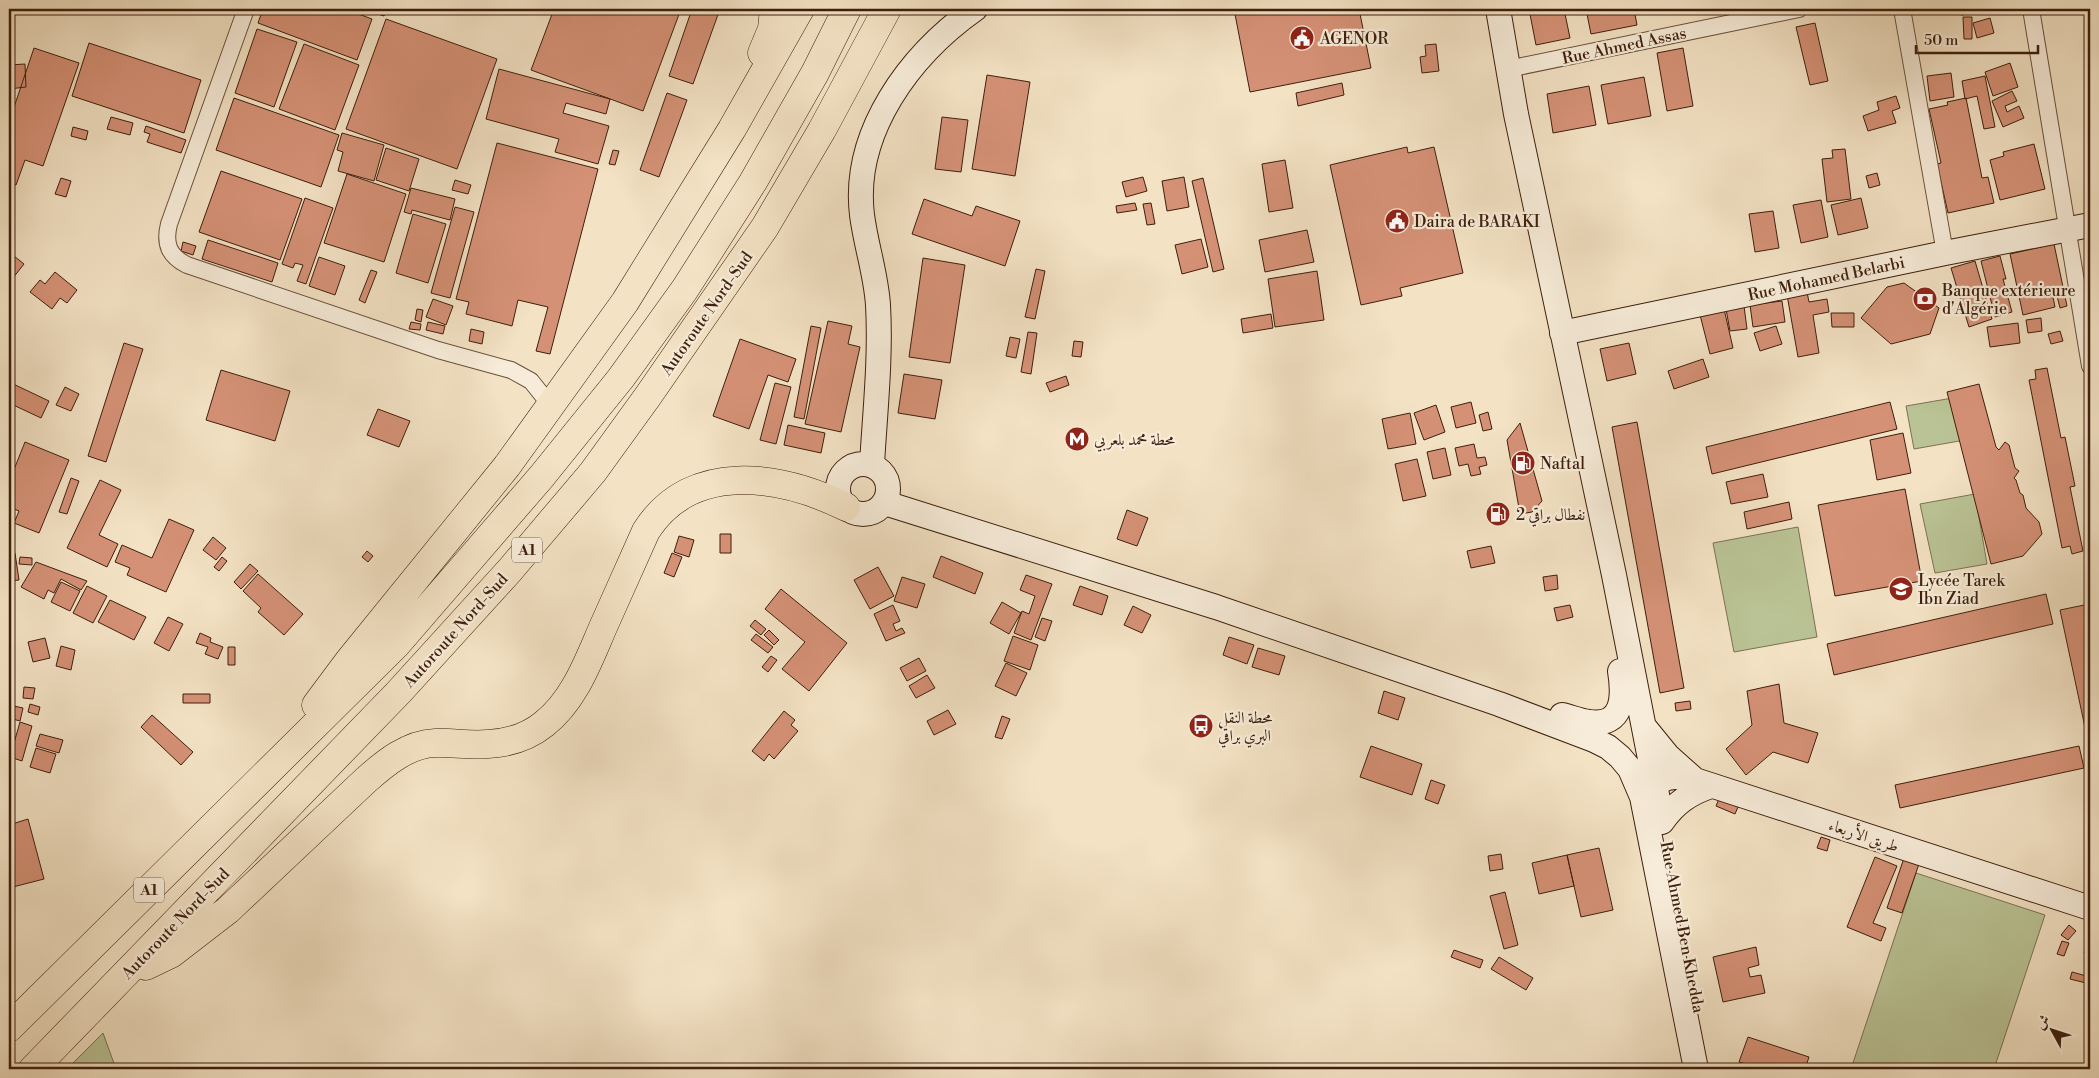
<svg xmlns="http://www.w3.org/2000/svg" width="2099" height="1078" font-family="'Libre Bodoni',Amiri,serif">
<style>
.green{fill:#bac395;stroke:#7c7150}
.building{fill:#d59176;stroke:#3e1f0c}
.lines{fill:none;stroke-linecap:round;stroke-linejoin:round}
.street-casing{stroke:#6b503a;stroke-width:18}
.secondary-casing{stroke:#3e1f0c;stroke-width:26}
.highway-casing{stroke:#3e1f0c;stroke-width:29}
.street{stroke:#f7ecd9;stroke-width:16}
.secondary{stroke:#f7ecd9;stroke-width:24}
.highway{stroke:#f3e2c4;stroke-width:28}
.labels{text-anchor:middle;stroke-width:4.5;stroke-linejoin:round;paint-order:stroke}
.shield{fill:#f7ecd9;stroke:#765c4a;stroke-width:1}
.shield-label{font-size:15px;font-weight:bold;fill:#3e1f0c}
.poi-label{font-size:16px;fill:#3e1f0c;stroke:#f7ecd9;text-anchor:start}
.street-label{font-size:16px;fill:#3e1f0c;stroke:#f7ecd9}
</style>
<rect width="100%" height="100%" fill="#f3e2c4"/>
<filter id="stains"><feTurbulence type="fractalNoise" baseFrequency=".004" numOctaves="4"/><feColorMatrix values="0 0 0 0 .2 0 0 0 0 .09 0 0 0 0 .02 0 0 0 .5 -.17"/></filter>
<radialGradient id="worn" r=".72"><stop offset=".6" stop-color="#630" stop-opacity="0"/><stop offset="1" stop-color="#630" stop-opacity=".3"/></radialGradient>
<path class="green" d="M1976 394 1982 437 1914 449 1906 406Z
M1975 494 1987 564 1935 573 1920 504Z
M1798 527 1817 637 1734 652 1713 543Z
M1916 873 2045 915 1994 1069H1851Z
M103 1033 116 1069H67Z"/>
<path class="building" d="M263 9H345L372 19 357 60 258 23Z
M363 9H387L384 16Z
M554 9H681L643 111 531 70Z
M692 9H720L693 84 669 76Z
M1234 9H1359L1371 68 1250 92Z
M1529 9H1564L1570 38 1536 45Z
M1586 9H1634L1637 25 1591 34Z
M1960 9H2008L1961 15Z
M1963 17H1972V39H1964Z
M1990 18 1994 33 1977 38 1973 23Z
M386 19 497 59 457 169 346 129Z
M1815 23 1828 81 1810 85 1796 27Z
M257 29 297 42 274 107 235 93Z
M89 43 201 80 184 133 72 96Z
M304 44 359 65 335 130 279 109Z
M1436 44 1439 71 1422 73 1420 57 1426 56 1425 45Z
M34 48 79 63 43 166 25 160 16 185 9 182V122Z
M1683 48 1693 106 1667 111 1657 53Z
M2010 63 2018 87 1993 96 1985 72Z
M25 64 26 87 9 89V65Z
M499 69 610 99 606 114 566 103 563 113 609 126 598 164 555 152 559 139 486 119Z
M1951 73 1954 97 1930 101 1927 76Z
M987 75 1030 82 1015 176 972 169Z
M1985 76 1995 127 1984 129 1977 96 1965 99 1962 81Z
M1644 77 1651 116 1608 124 1601 85Z
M1342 83 1344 95 1298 106 1296 93Z
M1589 86 1596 125 1553 133 1547 94Z
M2012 91 2017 101 2005 106 2007 112 2019 106 2024 118 2003 127 1992 101Z
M667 93 687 100 659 177 640 170Z
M1896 96 1900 108 1892 111 1896 123 1868 131 1863 116 1879 110 1877 102Z
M234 98 339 135 321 187 216 150Z
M1966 98 1982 178 1988 177 1994 203 1948 213 1937 164 1941 163 1929 109 1948 105 1947 102Z
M111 117 133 123 130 135 107 129Z
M942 117 968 120 961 172 935 169Z
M146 126 186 140 181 153 147 142 150 134 144 132Z
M73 127 88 131 86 140 71 136Z
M342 133 384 145 374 181 338 171 343 152 337 150Z
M497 143 598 169 550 354 536 351 548 307 518 300 512 326 466 314 469 302 456 299Z
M2034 144 2045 189 2000 200 1990 160 2004 156 2003 152Z
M1407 147 1408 153 1434 147 1463 273 1400 288 1402 296 1361 305 1330 165Z
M386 148 419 159 409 191 376 180Z
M1845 149 1851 199 1827 202 1822 159 1833 158 1832 150Z
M613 150 619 151 615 165 609 164Z
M1285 160 1293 208 1269 212 1262 164Z
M221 171 302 199 280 260 199 232Z
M1877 173 1880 185 1869 188 1866 176Z
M347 174 406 194 384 262 324 243Z
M1143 177 1147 191 1126 197 1122 182Z
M1184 177 1189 207 1167 211 1162 181Z
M61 178 71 181 66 197 55 194Z
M1203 178 1224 269 1213 272 1192 181Z
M455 180 471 185 468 194 452 190Z
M411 188 455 199 450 220 412 210 411 214 404 212Z
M305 198 333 208 306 284 297 281 303 265 295 263 293 268 282 264Z
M1861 198 1868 228 1838 235 1831 205Z
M924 199 972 216 976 206 1020 221 1005 266 912 234Z
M1821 200 1828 237 1801 243 1793 205Z
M1135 203 1137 210 1117 213 1116 206Z
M1151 203 1155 224 1147 225 1143 204Z
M455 207 474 212 450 298 431 293Z
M1773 211 1779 248 1755 252 1749 214Z
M413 214 446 224 428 283 396 273Z
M1307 230 1314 262 1265 272 1259 240Z
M1201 239 1208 267 1182 274 1175 245Z
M208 240 278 263 272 282 202 259Z
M183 242 196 246 193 255 181 251Z
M2054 244 2067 306 2060 308 2057 296 2053 297 2055 307 2023 315 2010 254Z
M9 252 24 264 9 283Z
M2000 256 2006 279H2003L2012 312 1995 317 1981 261Z
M319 257 345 266 335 295 309 286Z
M923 258 965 265 950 363 909 357Z
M1975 261 1992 319 1969 327 1951 268Z
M1036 269 1045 271 1035 319 1025 317Z
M371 270 377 272 365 303 359 300Z
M1317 271 1324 320 1275 327 1268 279Z
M55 272 77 290 67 303 60 298 52 309 30 292 40 280 45 284Z
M1904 283 1939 308 1930 334 1891 344 1861 318 1887 287Z
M1807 292 1809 302 1827 299 1829 312 1813 315 1819 353 1798 357 1787 295Z
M433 299 453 306 446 325 426 317Z
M1782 301 1785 322 1753 327 1750 305Z
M1744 306 1747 329 1730 331 1726 309Z
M417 309 423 310 421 322 415 320Z
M1724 309 1733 348 1710 354 1700 315Z
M1831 313H1854V327H1832Z
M1271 314 1273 328 1243 333 1241 319Z
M2041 318 2042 331 2028 333 2026 320Z
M828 321 852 326 848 344 860 347 841 432 805 424Z
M411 322 421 324 420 330 409 329Z
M428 322 445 326 443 334 426 330Z
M2018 323 2020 343 1990 347 1987 327Z
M811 326 821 328 804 419 794 417Z
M1776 326 1782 344 1760 351 1754 333Z
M471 329 484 332 482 344 469 341Z
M2060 331 2063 341 2051 344 2048 334Z
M1028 332 1037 333 1031 374 1021 372Z
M1010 337 1020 339 1016 358 1006 356Z
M740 339 796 359 788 382 768 375 749 429 713 416Z
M1074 341 1083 342 1081 357 1072 356Z
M124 343 143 349 106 462 88 456Z
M1629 343 1636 374 1607 381 1600 349Z
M1703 359 1709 377 1674 389 1668 371Z
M2047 368 2061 438 2065 437 2075 486 2070 487 2083 551 2072 554 2070 546 2062 548 2029 380 2036 379 2035 370Z
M221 370 290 391 275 441 206 420Z
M904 374 942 380 935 419 898 413Z
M1066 376 1069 385 1050 392 1046 383Z
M9 382 49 401 41 418 9 403Z
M775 383 791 387 776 444 760 440Z
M1979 384 1996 447 1999 450 2005 442 2009 445 2015 468 2019 471 2014 478 2016 480 2020 493 2023 495 2026 508 2039 522 2042 534 2023 556 1991 564 1947 392Z
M65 387 79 394 71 411 56 405Z
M1471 402 1476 423 1456 428 1451 407Z
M1890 402 1897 429 1712 474 1706 447Z
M1436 405 1445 432 1424 440 1414 413Z
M378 409 410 421 399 447 367 435Z
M1488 412 1492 429 1483 431 1479 415Z
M1410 413 1416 444 1388 449 1382 419Z
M1637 422 1684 688 1660 693 1612 427Z
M1520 423 1542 501 1532 512 1520 514 1507 440Z
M788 425 825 433 821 453 784 445Z
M1903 433 1911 473 1877 480 1870 440Z
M25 442 69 460 39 533 14 523 19 511 9 507V482Z
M1474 444 1477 458 1485 457 1487 465 1479 467 1481 474 1471 476 1468 464 1459 466 1455 448Z
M1445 448 1451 475 1433 479 1427 452Z
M1417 459 1426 496 1403 501 1395 464Z
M1763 474 1768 497 1731 504 1726 482Z
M71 478 79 481 67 514 59 512Z
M100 480 121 490 99 535 118 544 107 567 67 548Z
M1905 489 1922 581 1835 596 1818 505Z
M1789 502 1792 519 1747 529 1744 512Z
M1127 510 1148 518 1137 546 1117 539Z
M169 519 194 530 166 592 127 575 130 568 115 562 122 545 152 558Z
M720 534H731V553H720Z
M679 536 694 540 689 557 674 552Z
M213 537 226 548 216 560 203 550Z
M1491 546 1495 563 1471 568 1467 551Z
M367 551 373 556 368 562 362 557Z
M15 553 19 580 9 581V554Z
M672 553 682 557 674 577 664 573Z
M941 556 983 573 975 594 933 577Z
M20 557 32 558V565L19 564Z
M222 557 227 561 219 571 214 567Z
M36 562 87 581 81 590 61 579 54 593 48 590 44 599 21 587Z
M250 564 258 571 241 589 234 582Z
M878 567 894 596 870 609 854 580Z
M258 574 303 614 284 635 258 612 261 608 243 591Z
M1026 575 1052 584 1031 640 1014 633 1022 611 1029 614 1035 596 1020 590Z
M1557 575 1558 589 1545 591 1543 577Z
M902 577 925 584 917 608 894 601Z
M61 582 80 591 70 611 51 602Z
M87 586 107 596 93 623 73 613Z
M1080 586 1108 596 1102 615 1073 605Z
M781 589 847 643 809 691 782 669 805 642 765 609Z
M2046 594 2053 624 1834 675 1827 644Z
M110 600 146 617 134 640 98 622Z
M1002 602 1021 613 1009 634 990 623Z
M2089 604 2090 611V751L2060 610Z
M893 605 900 621 893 624 896 631 902 628 905 633 886 641 874 614Z
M1570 605 1573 617 1557 621 1554 608Z
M1133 606 1151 615 1142 633 1124 625Z
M168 617 183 624 169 651 154 643Z
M1042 618 1052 621 1045 641 1035 637Z
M755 620 766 629 761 635 750 626Z
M769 630 779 640 774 645 764 635Z
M200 633 211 638 210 642 223 647 218 659 205 654 208 647 196 643Z
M756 634 773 647 768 653 751 640Z
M1013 636 1038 645 1030 670 1004 661Z
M1229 637 1254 645 1247 664 1223 655Z
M45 638 50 658 33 662 28 642Z
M61 646 75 650 71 670 56 666Z
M228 647H235V665H228Z
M1258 648 1285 656 1279 675 1252 667Z
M771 656 777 660 768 672 762 667Z
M919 658 926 671 907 681 900 668Z
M1006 663 1027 673 1016 696 995 686Z
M927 675 935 688 916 698 909 686Z
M1779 684 1784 723 1818 733 1808 763 1773 752 1746 775 1726 749 1752 725 1747 691Z
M24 687 35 688 33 699 23 698Z
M1384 691 1405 698 1398 720 1378 713Z
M183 694H210V703H183Z
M1690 701 1691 709 1676 711 1675 703Z
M30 704 40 707 38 715 28 712Z
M9 705 23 708 20 721 9 718Z
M948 710 956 724 934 735 927 721Z
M784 711 795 720 791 725 798 731 774 759 769 754 764 761 752 751Z
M152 715 193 752 181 765 141 727Z
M1002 716 1010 719 1002 739 995 737Z
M20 722 32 726 22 761 10 757Z
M40 734 63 740 59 753 36 746Z
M1371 746 1422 764 1412 795 1360 777Z
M2079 746 2084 768 1900 808 1895 785Z
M36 748 56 754 50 773 30 767Z
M1431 780 1445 785 1438 804 1425 799Z
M1719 799 1738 807 1735 814 1716 806Z
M28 819 44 879 9 888V825Z
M1821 837 1830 840 1827 851 1817 848Z
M1599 848 1613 910 1581 917 1567 855Z
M1501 854 1503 869 1490 871 1488 856Z
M1567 855 1574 886 1539 894 1532 863Z
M1875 857 1897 866 1873 923 1886 928 1881 941 1847 927Z
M1904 858 1919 864 1902 913 1887 908Z
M1505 892 1518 945 1504 949 1490 896Z
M2069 925 2076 931 2068 940 2061 935Z
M2090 935V955L2084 953Z
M2062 941 2069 943 2064 956 2057 954Z
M1756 947 1759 965 1748 968 1750 977 1761 975 1765 993 1723 1002 1713 957Z
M1454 950 1483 960 1480 968 1451 957Z
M1499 957 1533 978 1526 990 1491 969Z
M2072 972 2090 977V984L2070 979Z
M1748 1037 1809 1057 1805 1069H1762L1739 1062Z"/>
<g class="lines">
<defs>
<path id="street" d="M246 9 169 224C164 244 169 256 187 265L438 350 511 370 531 381 551 406
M1902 9 1945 253
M2031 9 2090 366
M1508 69 1799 9"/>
<path id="secondary" d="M1498 9 1516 114 1614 575 1661 815
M1562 333 1945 253 2090 225
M838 489a25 25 0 1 1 50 0a25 25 0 1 1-50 0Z
M872 464C875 412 881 358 878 305 876 274 866 246 862 215 852 132 910 55 975 9
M885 503 1216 607 1499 704 1594 740 1608 747 1620 757 1630 769 1642 797 1696 1069
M1562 715C1571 717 1580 721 1589 722 1624 727 1624 696 1620 671
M1646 729 1668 756 1695 780
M1645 794C1664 776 1670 774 1695 780L2090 908
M1662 822C1675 803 1690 793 1711 786"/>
<path id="highway" d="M762 53 772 29 774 9
M316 705 348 662 507 466 625 302 732 129 800 9
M146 966 171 954 228 910 366 780C385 763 408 744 435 743 452 742 470 746 488 744 508 743 528 737 544 724 575 700 589 659 604 625 618 593 632 562 646 531 691 460 781 475 846 507
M9 1028 396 645 542 476 621 378 685 289 753 182 815 73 847 9
M33 1069 398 693 510 570 593 472 648 396 765 227 822 130 887 9"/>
</defs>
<use href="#street" class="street-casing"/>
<use href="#secondary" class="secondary-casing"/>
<use href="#highway" class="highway-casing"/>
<use href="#street" class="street"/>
<use href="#secondary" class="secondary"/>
<use href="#highway" class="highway"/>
</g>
<defs>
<symbol id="civic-disc" viewBox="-11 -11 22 22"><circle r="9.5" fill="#8f2418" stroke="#f7ecd9"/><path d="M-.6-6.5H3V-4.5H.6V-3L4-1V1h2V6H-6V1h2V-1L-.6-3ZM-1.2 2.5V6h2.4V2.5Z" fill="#fff"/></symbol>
<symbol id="bank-disc" viewBox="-11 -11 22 22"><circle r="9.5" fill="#8f2418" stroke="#f7ecd9"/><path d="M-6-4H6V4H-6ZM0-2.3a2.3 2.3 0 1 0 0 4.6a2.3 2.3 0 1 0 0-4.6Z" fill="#fff"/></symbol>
<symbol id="metro-disc" viewBox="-11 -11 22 22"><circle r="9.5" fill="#8f2418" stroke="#f7ecd9"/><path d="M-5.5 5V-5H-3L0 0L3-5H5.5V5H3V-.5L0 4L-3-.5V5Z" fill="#fff"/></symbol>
<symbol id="fuel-disc" viewBox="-11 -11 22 22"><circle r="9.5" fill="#8f2418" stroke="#f7ecd9"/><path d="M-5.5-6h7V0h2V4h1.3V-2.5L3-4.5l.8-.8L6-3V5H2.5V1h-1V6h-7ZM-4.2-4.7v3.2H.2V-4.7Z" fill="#fff"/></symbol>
<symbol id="school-disc" viewBox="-11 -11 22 22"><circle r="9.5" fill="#8f2418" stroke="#f7ecd9"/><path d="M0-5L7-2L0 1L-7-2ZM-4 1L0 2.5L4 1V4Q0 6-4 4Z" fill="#fff"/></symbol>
<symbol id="bus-disc" viewBox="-11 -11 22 22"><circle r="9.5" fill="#8f2418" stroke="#f7ecd9"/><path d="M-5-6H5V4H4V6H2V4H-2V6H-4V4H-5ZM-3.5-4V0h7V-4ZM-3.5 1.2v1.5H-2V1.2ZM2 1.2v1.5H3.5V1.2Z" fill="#fff"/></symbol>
</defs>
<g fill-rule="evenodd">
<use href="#civic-disc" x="1288" y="24" width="28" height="28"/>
<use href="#civic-disc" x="1383" y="207" width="28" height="28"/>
<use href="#bank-disc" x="1911" y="285" width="28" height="28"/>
<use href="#metro-disc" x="1063" y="425" width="28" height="28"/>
<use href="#fuel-disc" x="1509" y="449" width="28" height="28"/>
<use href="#fuel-disc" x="1484" y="500" width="28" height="28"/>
<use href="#school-disc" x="1887" y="575" width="28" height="28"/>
<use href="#bus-disc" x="1187" y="712" width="28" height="28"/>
</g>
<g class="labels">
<g class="shield">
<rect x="512" y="537.5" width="30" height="25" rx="4"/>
<rect x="134" y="877.5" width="30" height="25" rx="4"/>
</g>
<g class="shield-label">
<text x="527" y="555">A1</text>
<text x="149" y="895">A1</text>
</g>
<g class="poi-label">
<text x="1320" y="44">AGENOR</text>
<text x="1414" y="227">Daira de BARAKI</text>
<text x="1942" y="296">Banque extérieure<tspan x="1942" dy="18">d'Algérie</tspan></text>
<text x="1094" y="445">محطة محمد بلعربي</text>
<text x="1540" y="469">Naftal</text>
<text x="1516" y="520">نفطال براقي 2</text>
<text x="1918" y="586">Lycée Tarek<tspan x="1918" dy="18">Ibn Ziad</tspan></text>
<text x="1218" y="723">محطة النقل<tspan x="1218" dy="18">البري براقي</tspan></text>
</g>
<g class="street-label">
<text transform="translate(1624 45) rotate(-12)" y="6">Rue Ahmed Assas</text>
<text transform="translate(1826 278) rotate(-12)" y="6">Rue Mohamed Belarbi</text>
<text transform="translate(706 313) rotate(-55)" y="6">Autoroute Nord-Sud</text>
<text transform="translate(455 630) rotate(-48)" y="6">Autoroute Nord-Sud</text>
<text transform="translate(1864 835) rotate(18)" y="6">طريق الأربعاء</text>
<text transform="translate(175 923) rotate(-46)" y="6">Autoroute Nord-Sud</text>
<text transform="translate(1683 927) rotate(79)" y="6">Rue Ahmed Ben Khedda</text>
</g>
</g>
<rect width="2099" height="1078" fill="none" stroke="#f3e2c4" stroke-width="30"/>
<rect x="10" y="10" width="2079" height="1058" fill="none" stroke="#3e1f0c" stroke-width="2.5"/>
<rect x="15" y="15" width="2069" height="1048" fill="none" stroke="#3e1f0c"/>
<g transform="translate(2052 1030) rotate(310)" stroke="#f7ecd9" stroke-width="4" paint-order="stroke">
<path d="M0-4L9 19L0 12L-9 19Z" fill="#3e1f0c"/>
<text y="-8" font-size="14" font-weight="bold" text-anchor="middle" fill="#3e1f0c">ش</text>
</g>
<path d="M1916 45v8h122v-8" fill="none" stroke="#3e1f0c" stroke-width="2.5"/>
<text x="1924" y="45" font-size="15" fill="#3e1f0c" stroke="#f7ecd9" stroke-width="4" paint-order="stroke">50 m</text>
<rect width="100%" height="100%" filter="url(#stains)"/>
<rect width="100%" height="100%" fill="url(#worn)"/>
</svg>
